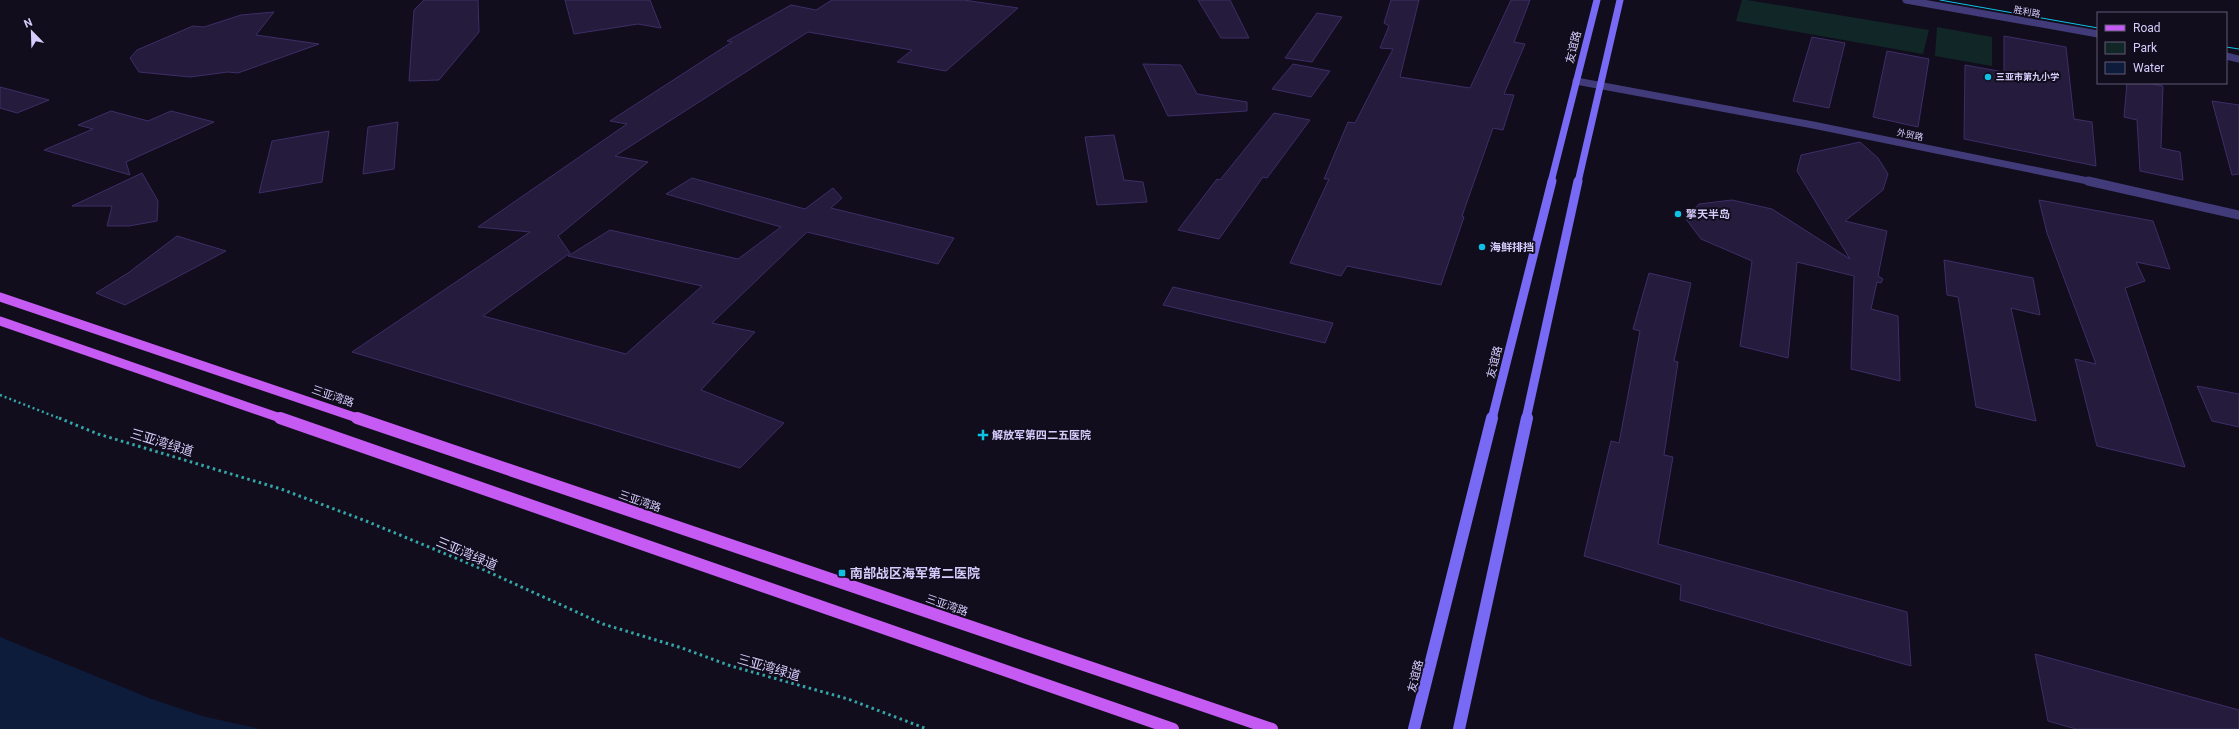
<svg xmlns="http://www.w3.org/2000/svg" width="2239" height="729" font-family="Roboto,'Noto Sans SC',sans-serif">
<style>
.green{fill:#112627}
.water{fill:#0e1c3c}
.building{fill:#241b3d;stroke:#3d2e67}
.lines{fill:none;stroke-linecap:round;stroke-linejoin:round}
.path-far1{stroke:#35a6a8;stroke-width:2.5;stroke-dasharray:2 3;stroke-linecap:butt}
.path{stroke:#35a6a8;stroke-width:3;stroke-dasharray:2.5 3.5;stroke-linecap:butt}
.tertiary-far1{stroke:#423b79;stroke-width:7}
.tertiary{stroke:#423b79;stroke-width:9}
.secondary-far2{stroke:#786af5;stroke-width:7}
.secondary-far1{stroke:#786af5;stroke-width:9}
.secondary{stroke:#786af5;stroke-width:12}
.primary-far1{stroke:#c65bf4;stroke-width:9}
.primary{stroke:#c65bf4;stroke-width:12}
.tram{stroke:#0fc1e5;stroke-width:1}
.poi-dot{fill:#0fc1e5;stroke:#110d1d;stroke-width:1.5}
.labels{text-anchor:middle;stroke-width:4;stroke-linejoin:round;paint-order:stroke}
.far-street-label{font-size:9px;fill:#d6cdfc;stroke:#110d1d}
.far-poi-label{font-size:9px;font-weight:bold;fill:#d6cdfc;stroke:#110d1d;text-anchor:start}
.street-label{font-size:11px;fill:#d6cdfc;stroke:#110d1d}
.poi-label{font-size:11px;font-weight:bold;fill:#d6cdfc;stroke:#110d1d;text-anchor:start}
.near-street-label{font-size:13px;fill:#d6cdfc;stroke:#110d1d}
.near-poi-label{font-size:13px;font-weight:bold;fill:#d6cdfc;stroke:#110d1d;text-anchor:start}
</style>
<rect width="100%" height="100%" fill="#110d1d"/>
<path class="green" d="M1742 0H1747L1929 30 1923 54 1736 21Z
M1937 27 1992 37V66L1935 56Z"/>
<path class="water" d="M0 637 149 698 202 716 260 729H0Z"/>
<path class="building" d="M424 0H478L479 32 439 80 409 81 414 10Z
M565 0H650L661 28 638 24 574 34Z
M832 0H964L1018 8 946 71 897 62 912 50 808 32 615 156 648 162 558 236 570 253 483 316 626 354 702 286 568 256 610 230 738 259 781 227 666 194 692 178 805 209 833 188 842 198 831 208 954 238 938 264 807 232 712 323 755 332 701 390 784 423 740 468 352 352 530 232 478 227 627 124 610 121 732 42 727 41 791 5 816 10Z
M1198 0H1230L1249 38H1221Z
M1391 0H1419L1400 77 1470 88 1511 0H1530L1514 42 1525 44 1504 94 1514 95 1503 130 1493 128 1462 216 1464 217 1441 285 1347 266 1341 276 1290 263 1329 179H1324L1348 122 1355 123 1393 49 1380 48 1389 26 1384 23Z
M274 12 256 35 319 44 238 73 228 72 190 77 139 72 130 58 137 50 193 26 204 27 241 15Z
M1317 13 1342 17 1312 62 1285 58Z
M2004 36 2066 47 2074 119 2092 122 2096 166 1964 139 1965 65 2004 72Z
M1812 37 1845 43 1829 108 1793 101Z
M1887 51 1929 59 1918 127 1873 117Z
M1143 64 1181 65 1197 94 1247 102V111L1168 116Z
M1293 64 1330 71 1311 97 1272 89Z
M2127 83H2148L2163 86 2161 148 2180 152 2183 180 2140 171 2137 120 2124 117Z
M0 87 49 100 17 113 0 108Z
M2212 101 2239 105V174L2232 175Z
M111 111 148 121 171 111 214 122 126 162 130 175 44 150 93 129 78 125Z
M1274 113 1310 120 1267 178 1263 177 1219 239 1178 230 1217 179 1220 180Z
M398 122 394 169 363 174 368 127Z
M329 131 322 182 259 193 272 141Z
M1114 135 1124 180 1143 182 1147 202 1097 205 1085 137Z
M1860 142 1878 158 1888 174 1883 190 1845 221 1887 231 1878 276 1883 279 1881 283 1877 282 1871 309 1898 316 1900 381 1851 369 1854 276 1797 262 1788 358 1740 346 1752 261 1701 239 1686 219 1699 204 1732 200 1772 209 1850 259 1797 171 1801 155Z
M142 173 158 201 157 221 129 226H107L112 206H72Z
M2039 200 2153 221 2170 269 2136 262 2145 281 2125 288 2185 467 2097 446 2075 359 2096 364 2047 233Z
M177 236 226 251 125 305 96 293 128 273Z
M1944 260 2033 278 2040 315 2011 308 2036 421 1976 407 1958 297 1947 295Z
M1649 273 1691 283 1674 361 1678 362 1664 455 1673 457 1658 544 1907 612 1911 666 1680 600 1681 585 1584 556 1611 441 1619 443 1640 331 1633 329Z
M1173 287 1333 323 1325 343 1163 305Z
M2197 386 2239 394V427L2212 421Z
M2035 654 2239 710V729H2076L2048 721Z"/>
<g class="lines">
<path class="path-far1" d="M0 395 61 419"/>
<path class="path" d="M59 418 98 434 281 489 366 521 482 569 603 624 682 648 731 666 848 699 927 729"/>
<path class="tertiary-far1" d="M1906 0 2098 34
M2226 56 2239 59
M1576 81 1813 125 2093 182"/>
<path class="tertiary" d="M2088 181 2239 215"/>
<path class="secondary-far2" d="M1551 182 1597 0
M1578 182 1620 0"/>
<path class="secondary-far1" d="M1492 419 1552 181
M1526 419 1578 181"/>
<path class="secondary" d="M1414 729 1492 418
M1459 729 1527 418"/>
<path class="primary-far1" d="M0 297 360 419
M0 321 283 419"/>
<path class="primary" d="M280 418 1173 729
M357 418 1272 729"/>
<path class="tram" d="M1940 0 2098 28
M2226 47 2239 49"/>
</g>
<g class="poi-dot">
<circle cx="1988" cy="77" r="4"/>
<circle cx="1678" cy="214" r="4"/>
<circle cx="1482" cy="247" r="4"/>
<path d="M981 429h4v4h4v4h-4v4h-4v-4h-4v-4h4z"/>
<rect x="838" y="569" width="8" height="8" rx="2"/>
</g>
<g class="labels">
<g class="far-street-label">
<text transform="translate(2027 12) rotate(10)" y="3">胜利路</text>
<text transform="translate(1910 135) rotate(12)" y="3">外贸路</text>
</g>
<g class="far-poi-label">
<text x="1996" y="80">三亚市第九小学</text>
</g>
<g class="street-label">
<text transform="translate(1573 47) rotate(-76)" y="4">友谊路</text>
<text transform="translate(1494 362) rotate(-76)" y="4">友谊路</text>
<text transform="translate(333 396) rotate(19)" y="4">三亚湾路</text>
<text transform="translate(640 501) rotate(19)" y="4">三亚湾路</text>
<text transform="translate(947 605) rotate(19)" y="4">三亚湾路</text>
<text transform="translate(1415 676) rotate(-76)" y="4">友谊路</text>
</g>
<g class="poi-label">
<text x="1686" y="218">擎天半岛</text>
<text x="1490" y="251">海鲜排挡</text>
<text x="992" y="439">解放军第四二五医院</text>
</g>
<g class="near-street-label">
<text transform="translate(162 442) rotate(17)" y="5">三亚湾绿道</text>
<text transform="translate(467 553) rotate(23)" y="5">三亚湾绿道</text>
<text transform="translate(769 667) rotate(16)" y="5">三亚湾绿道</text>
</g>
<g class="near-poi-label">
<text x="850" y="578">南部战区海军第二医院</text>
</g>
</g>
<rect x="2097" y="12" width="130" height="72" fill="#110d1d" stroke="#605a76"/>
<rect x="2105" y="25" width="20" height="6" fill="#c65bf4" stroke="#605a76"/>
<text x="2133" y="32" font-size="12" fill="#d6cdfc">Road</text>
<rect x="2105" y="42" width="20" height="12" fill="#112627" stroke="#605a76"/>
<text x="2133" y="52" font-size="12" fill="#d6cdfc">Park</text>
<rect x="2105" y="62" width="20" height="12" fill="#0e1c3c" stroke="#605a76"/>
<text x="2133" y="72" font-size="12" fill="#d6cdfc">Water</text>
<g transform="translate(32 32) rotate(337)" stroke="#110d1d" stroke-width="3" paint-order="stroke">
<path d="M0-3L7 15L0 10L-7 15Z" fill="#d6cdfc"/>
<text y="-6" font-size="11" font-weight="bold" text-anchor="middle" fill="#d6cdfc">N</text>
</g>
</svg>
